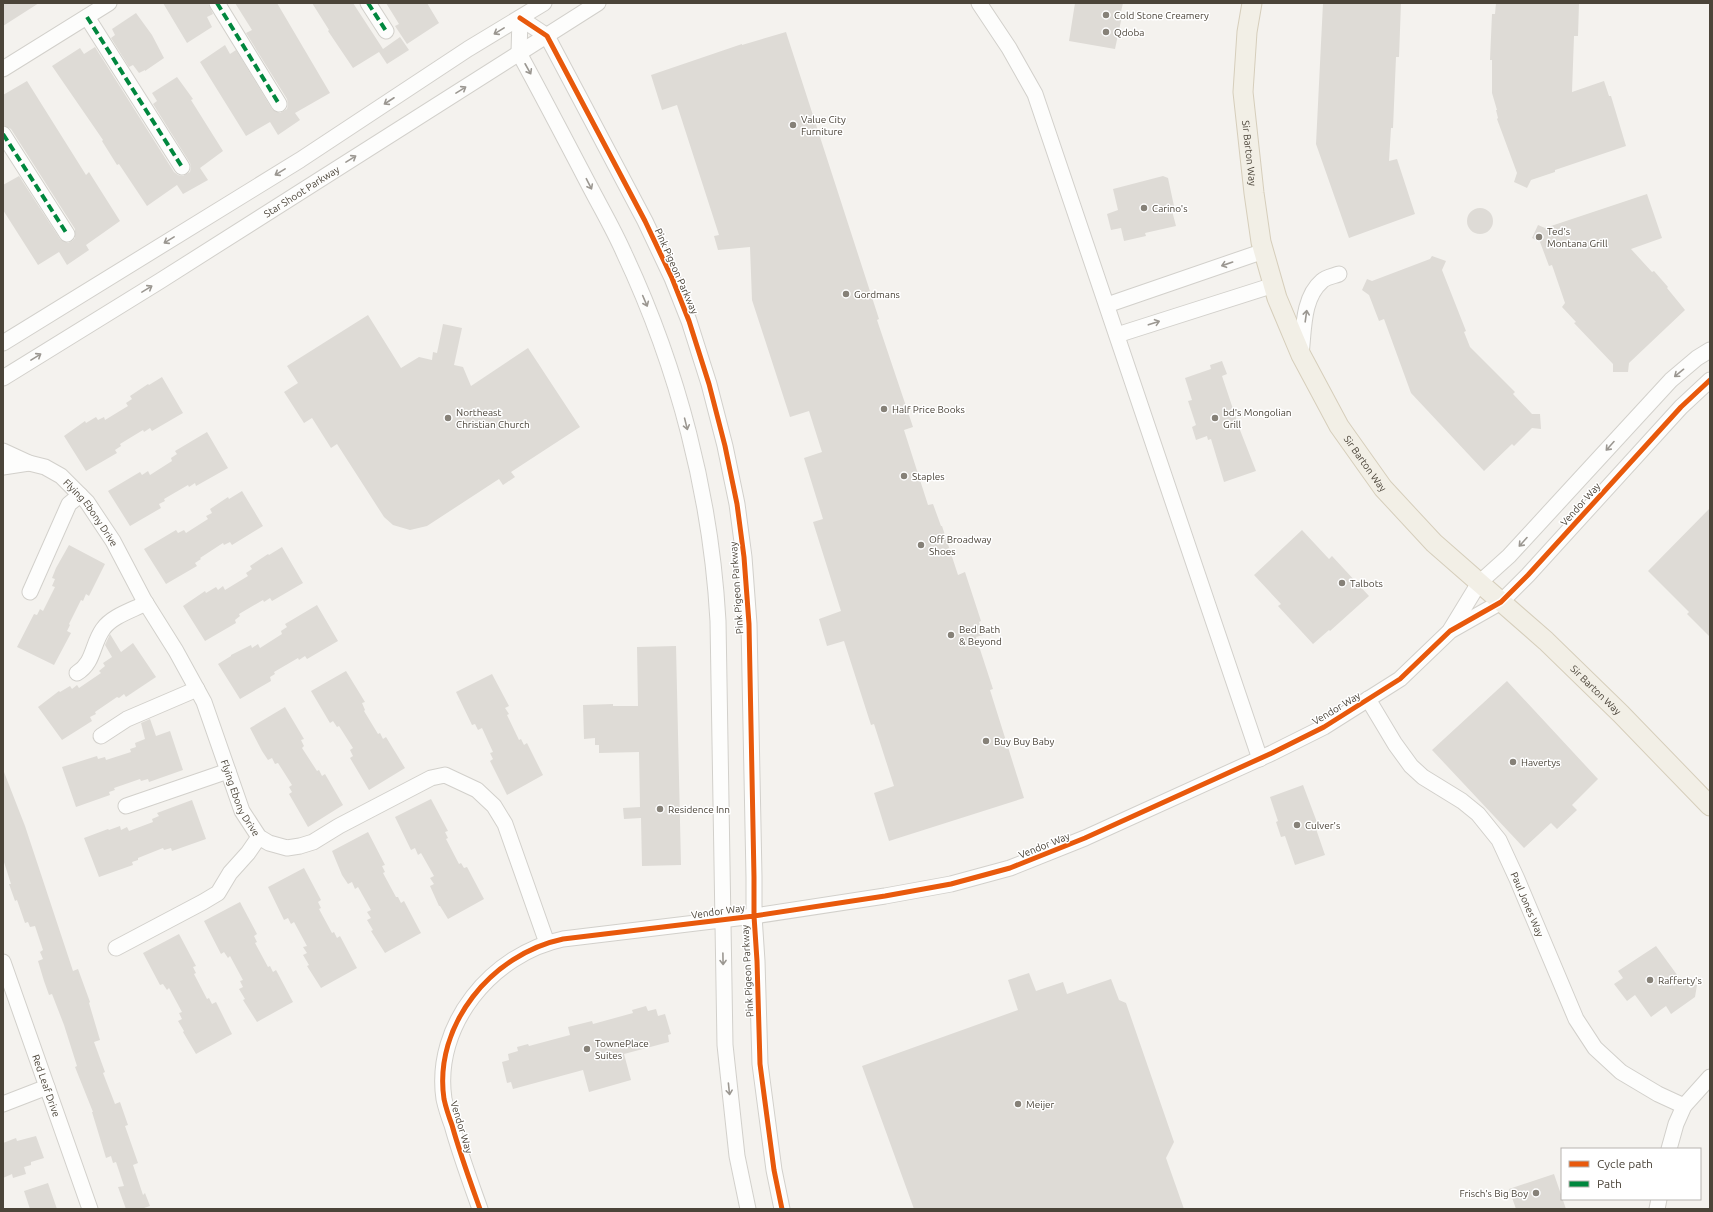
<svg xmlns="http://www.w3.org/2000/svg" width="1713" height="1212" font-family="Ubuntu,sans-serif">
<style>
.building{fill:#dedbd6}
.lines{fill:none;stroke-linecap:round;stroke-linejoin:round}
.minor-casing{stroke:#d2d0cb;stroke-width:17}
.major-casing{stroke:#d6cebb;stroke-width:21}
.minor{stroke:#fdfdfc;stroke-width:15}
.major{stroke:#f2efe6;stroke-width:19}
.quiet{stroke:#00873e;stroke-width:4;stroke-dasharray:8 4;stroke-linecap:butt}
.cycleway-casing{stroke:#fff;stroke-width:8}
.cycleway{stroke:#e8590c;stroke-width:5}
.oneway{stroke:#9b9791}
.poi-dot{fill:#868178;stroke:#fff;stroke-width:1.5}
.labels{text-anchor:middle;stroke-width:3;stroke-linejoin:round;paint-order:stroke}
.poi-label{font-size:10px;fill:#4b4439;stroke:#fff;text-anchor:start}
.street-label{font-size:10px;fill:#4b4439;stroke:#fff}
</style>
<rect width="100%" height="100%" fill="#f4f2ee"/>
<path class="building" d="M3 3H39L3 26Z
M163 3H208L213 14 207 17 212 27 187 43Z
M235 3H277L330 93 295 113 300 120 278 135 270 122 246 136 200 62 225 45 230 54 236 50 272 109 280 113 287 109 288 104 287 99 246 33 252 30Z
M312 3H353L383 49 400 37 409 50 387 64 379 52 353 68 328 31 329 30Z
M386 3H427L439 23 407 44 395 26 399 24Z
M1075 3H1123L1120 16H1122L1115 49 1069 41Z
M1323 3H1401L1399 57H1396L1393 128H1391L1389 161 1397 159 1415 214 1349 238 1316 144Z
M1496 3H1579L1578 36H1574L1572 92 1604 81 1609 96H1611L1626 146 1555 170V172L1531 180 1527 188 1514 182 1517 173 1497 119 1498 118 1496 110H1497L1492 93V60H1490L1492 14H1495Z
M136 13 152 35 164 58 145 71V70L139 73 133 65 129 67 111 38 115 35 112 29Z
M786 32 879 319 877 320 913 427 904 430 928 505 933 504 941 526H942L958 575 965 572 981 621 979 622 983 635 976 637 993 689 990 690 1024 798 889 841 874 793 894 786 874 724 871 725 844 641 827 646 819 619 841 611 813 522 823 519 804 458 822 452 809 411 790 417 752 300 750 247 718 250 714 236 719 235 677 105 662 110 651 75 742 44V45Z
M95 47 174 172 178 175 183 176 190 172 191 167 190 163 153 104 157 101 152 93 177 77 193 99 191 100 223 151 200 168 208 180 183 194 177 185 147 206 119 164 117 165 102 141 103 140 52 66 80 48 84 54Z
M27 81 86 175 89 172 120 221 86 245 89 250 67 265 59 252 38 265 3 210V185L19 176 60 239 68 243 72 241 75 238V229L11 129 3 125V95Z
M1163 176 1168 178 1174 206 1171 207 1176 226 1145 233 1146 236 1124 241 1121 228 1111 230 1107 214 1118 210 1113 189Z
M1647 194 1662 238 1631 249 1652 272 1654 271 1668 287 1667 288 1685 310 1629 363 1628 372H1613V364L1574 323 1576 322 1562 307 1565 303 1552 265 1549 266 1540 242 1532 238 1538 225 1545 228Z
M1467 221a13 13 0 1 1 26 0a13 13 0 1 1-26 0Z
M1432 256 1446 261 1442 270 1466 331 1464 332 1470 347 1515 392 1513 394 1532 414H1540L1541 429 1532 428 1514 446 1512 444 1484 471 1411 393 1384 319 1379 321 1369 295 1362 290 1367 279 1372 281 1430 259Z
M368 315 401 368 419 357 432 360 433 352 437 353 443 324 462 328 454 365 463 367 471 386 528 348 580 427 511 472 515 477 503 485 499 479 427 526 410 530 393 525 384 517 337 444 331 448 312 418 304 423 284 392 298 383 287 366Z
M1222 361 1227 374 1222 376 1240 430 1256 471 1224 482 1211 439 1208 440 1207 436 1196 440 1192 427 1196 425 1188 401 1192 400 1185 378 1211 369 1210 365Z
M162 377 183 413 152 431 150 428 144 432 143 430 120 444 121 446 115 450 117 453 86 471 64 436 85 421 86 423 96 417 98 420 104 417 105 420 128 406 126 403 132 399 130 396 148 384 149 385Z
M207 432 228 468 196 486 195 483 189 487 188 485 164 499 165 501 159 504 161 508 130 526 108 491 140 472 142 475 148 471 150 475 172 461 171 458 177 454 175 451Z
M242 491 263 526 232 545 230 542 224 545 223 543 200 558 201 559 195 563 197 566 166 584 144 549 176 530 178 533 184 530 186 533 208 519 206 516 212 513 210 509 228 497 229 499Z
M1710 508V637L1687 614 1689 612 1648 571Z
M1302 530 1329 559 1332 556 1369 596 1330 631 1329 630 1313 644 1278 606 1281 604 1254 575Z
M69 545 105 564 89 596 86 594 83 601 81 600 69 624 70 625 67 631 71 633 54 665 17 647 34 614 37 615 40 609 43 611 55 587 52 586 55 579 52 578 56 568Z
M282 547 303 583 272 601 270 598 264 602 263 600 239 614 240 616 235 620 236 623 205 641 183 606 205 591 206 593 216 587 218 590 223 586 225 590 248 576 246 573 252 569 250 566 268 554 269 555Z
M317 605 338 641 307 659 305 656 299 660 298 658 274 672 275 674 270 677 271 681 240 699 218 664 231 656V655L251 645 252 648 258 644 260 648 282 634 281 631 287 627 285 624Z
M110 634 121 652 133 643 156 677 126 697 124 694 119 698 117 697 95 712 96 714 90 717 92 721 62 740 38 707 59 691 60 692 70 686 72 689 77 685 79 688 101 673 99 671 105 666 103 663 112 657 105 645Z
M676 646 681 865 642 866 641 818 624 819 623 808 640 807 639 752 599 753V745H595V738L584 739 583 705 613 704V706H638L637 647Z
M346 671 365 702 362 703 365 710 364 711 378 734 380 733 383 739 386 737 405 768 369 790 350 758 353 756 350 750 353 748 339 726 337 727 333 721 330 723 311 691Z
M492 674 509 706 505 708 509 714 507 715 519 740 521 739 524 745 527 743 543 775 507 795 490 761 493 759 490 753 493 752 482 728 478 730 475 724 472 725 456 692Z
M1507 681 1598 779 1572 805 1577 810 1557 829 1551 823 1524 848 1432 750Z
M285 707 304 739 301 740 304 746 302 748 317 771 319 770 322 776 325 774 343 805 308 827 289 794 292 792 289 787 292 785 278 763 275 764 272 758 268 760 262 751 250 728Z
M150 719 156 736 170 731 183 770 149 782 148 779 141 781 140 779 114 788 115 790 109 792 110 795 76 807 62 767 97 756 98 759 105 757 106 760 131 752 130 749 136 747 135 743 145 739 141 723Z
M3 772H4L25 826 73 971 78 969 90 1002 89 1003 100 1040 94 1042 105 1072 103 1073 115 1104 120 1102 128 1125 125 1126 138 1163 133 1165 143 1195 145 1193 150 1206 141 1209H126L118 1187 124 1186 116 1162 113 1163 111 1156 106 1158 92 1112H93L75 1067 77 1066 64 1025 52 994 49 995 44 981 38 961 43 959 40 952 43 950 35 926 30 927 28 922 25 923 17 900 15 901 9 884H11L3 859Z
M1303 785 1318 825 1315 826 1325 855 1295 865 1285 836 1281 837 1276 822 1278 821 1270 797Z
M431 799 448 831 445 832 448 838 446 839 459 864 461 863 464 868 467 867 484 899 448 919 440 906H439L430 886 434 884 430 878 434 876 421 853 418 855 415 848 411 850 395 817Z
M192 800 206 839 172 851 171 848 164 850 163 848 138 858V860L132 862 133 865 99 877 84 838 108 829 109 830 120 826 121 830 127 827 129 831 153 822 152 819 159 816 157 813Z
M368 832 385 865 382 866 385 872 383 873 396 897H398L401 903 404 901 421 933 385 953 371 931 373 930 367 920 371 918 367 912 371 910 358 887 355 889 352 882 348 884 342 875 332 851Z
M304 868 321 900 318 902 321 908 319 909 332 933 334 932 337 938 340 936 357 968 321 988 307 966 309 965 303 955 307 953 303 947 307 946 294 922 291 924 288 918 284 920 268 887Z
M240 902 257 934 254 936 257 942 255 943 268 967 270 966 273 972 276 970 293 1002 257 1022 243 1000 245 999 239 989 243 987 240 981 243 980 230 956 228 958 224 952 221 954 204 921Z
M179 934 196 966 193 967 196 973 194 974 207 999 209 998 212 1004 216 1002 232 1034 196 1054 183 1032 184 1031 178 1021 182 1019 179 1013 182 1012 169 988 167 990 163 984 160 985 143 953Z
M1656 946 1683 983 1697 985 1695 997 1671 1014 1666 1006 1651 1017 1635 995 1627 1001 1614 984 1623 978 1618 971Z
M1029 973 1036 991 1063 982 1067 994 1111 979 1119 1000 1126 1003 1174 1142 1166 1158 1184 1209H914L862 1066 1018 1010 1008 980Z
M646 1006 648 1011 656 1009 658 1016 665 1014 671 1034 668 1035 669 1042 624 1054 631 1080 589 1092 583 1070 513 1089 511 1082 507 1083 502 1062 509 1060 508 1054 518 1051 517 1047 528 1044 529 1046 570 1035 568 1027 592 1021 593 1024 633 1013 632 1010Z
M36 1136 44 1158 31 1162V1165L24 1167 26 1174 13 1178 12 1174 3 1178V1143L16 1138 17 1141Z
M1554 1174 1566 1209H1516L1509 1189Z
M48 1183 57 1209H30L24 1191Z"/>
<g class="lines">
<defs>
<g id="minor">
<path d="M217 3 279 104"/>
<path d="M368 3 386 31"/>
<path d="M979 3 1009 48 1035 94 1260 759"/>
<path d="M87 17 182 167"/>
<path d="M520 18 547 36 645 221 672 278 689 321 709 384 725 446 737 504 744 557 749 624 754 877V916L757 961 760 1064 774 1170 782 1209"/>
<path d="M520 18 519 53C543 97 566 141 589 185 601 208 614 230 624 253 678 368 711 495 718 621L725 1045 737 1156 748 1209"/>
<path d="M3 69 109 3"/>
<path d="M3 134 67 234"/>
<path d="M1107 305 1264 251"/>
<path d="M1117 335 1274 285"/>
<path d="M3 343 300 160 468 49 544 3"/>
<path d="M1301 355C1304 331 1302 298 1322 281 1326 277 1334 276 1339 274"/>
<path id="s1" d="M3 378 160 281 598 3"/>
<path id="s2" d="M3 451 29 463 45 467 61 476 87 502 113 541 144 600 176 651 204 702 242 811 259 837 269 843 287 848 300 846 313 842 339 826 431 778 445 775 477 790 494 806 505 824 547 943"/>
<path d="M3 467 29 463"/>
<path d="M30 592 69 504 80 495"/>
<path d="M1451 629 1479 583 1509 556 1671 380 1697 358 1710 350"/>
<path d="M77 673C94 663 92 644 103 629 112 616 133 610 146 603"/>
<path id="s3" d="M1368 699 1395 744 1411 766 1423 777 1462 801 1478 814 1499 840 1517 879 1576 1019 1595 1048 1621 1072 1658 1094 1684 1106"/>
<path d="M101 736 127 719 197 689"/>
<path d="M126 806 228 771"/>
<path d="M116 948 203 902 218 893 230 873 248 853 259 837"/>
<path id="s4" d="M3 962 90 1209"/>
<path d="M3 1104 47 1087"/>
<path d="M1669 1149 1676 1124 1684 1106 1710 1077"/>
<path d="M480 1209C470 1181 460 1154 452 1125 449 1117 446 1108 444 1099 433 1025 492 954 563 939L754 916 885 896 951 884 1010 868 1085 838 1272 753 1324 727 1400 679 1450 631 1501 602 1528 575 1681 407 1710 380"/>
<path d="M1657 1209 1659 1199"/>
</g>
<g id="major">
<path id="s5" d="M1252 3 1247 32 1243 92 1254 193 1261 242 1277 298 1301 355 1339 426 1383 488 1434 543 1546 641 1621 714 1710 806"/>
</g>
</defs>
<use href="#minor" class="minor-casing"/>
<use href="#major" class="major-casing"/>
<use href="#minor" class="minor"/>
<use href="#major" class="major"/>
<path class="quiet" d="M217 3 279 104
M368 3 386 31
M87 17 182 167
M3 134 67 234"/>
<defs>
<path id="cycleway" d="M520 18 547 36 645 221 672 278 689 321 709 384 725 446 737 504 744 557 749 624 754 877V916L757 961 760 1064 774 1170 782 1209
M480 1209C470 1181 460 1154 452 1125 449 1117 446 1108 444 1099 433 1025 492 954 563 939L754 916 885 896 951 884 1010 868 1085 838 1272 753 1324 727 1400 679 1450 631 1501 602 1528 575 1681 407 1710 380"/>
</defs>
<use href="#cycleway" class="cycleway-casing"/>
<use href="#cycleway" class="cycleway"/>
</g>
<defs><path id="oneway-shaft" d="M-6 0H5M1.5-3L5.5 0L1.5 3" fill="none" stroke-width="1.6" stroke-linecap="round" stroke-linejoin="round"/></defs>
<g class="oneway">
<use href="#oneway-shaft" transform="translate(499 31) rotate(149)"/>
<use href="#oneway-shaft" transform="translate(528 69) rotate(61)"/>
<use href="#oneway-shaft" transform="translate(461 90) rotate(-32)"/>
<use href="#oneway-shaft" transform="translate(389 101) rotate(147)"/>
<use href="#oneway-shaft" transform="translate(351 159) rotate(-32)"/>
<use href="#oneway-shaft" transform="translate(280 172) rotate(149)"/>
<use href="#oneway-shaft" transform="translate(589 184) rotate(63)"/>
<use href="#oneway-shaft" transform="translate(169 240) rotate(149)"/>
<use href="#oneway-shaft" transform="translate(1227 264) rotate(161)"/>
<use href="#oneway-shaft" transform="translate(147 289) rotate(-31)"/>
<use href="#oneway-shaft" transform="translate(645 301) rotate(67)"/>
<use href="#oneway-shaft" transform="translate(1306 316) rotate(-82)"/>
<use href="#oneway-shaft" transform="translate(1154 323) rotate(-18)"/>
<use href="#oneway-shaft" transform="translate(36 357) rotate(-32)"/>
<use href="#oneway-shaft" transform="translate(1679 373) rotate(141)"/>
<use href="#oneway-shaft" transform="translate(686 424) rotate(76)"/>
<use href="#oneway-shaft" transform="translate(1610 446) rotate(132)"/>
<use href="#oneway-shaft" transform="translate(1523 542) rotate(132)"/>
<use href="#oneway-shaft" transform="translate(723 959) rotate(89)"/>
<use href="#oneway-shaft" transform="translate(729 1089) rotate(84)"/>
</g>
<g class="poi-dot">
<circle cx="1106" cy="15" r="4"/>
<circle cx="1106" cy="32" r="4"/>
<circle cx="793" cy="125" r="4"/>
<circle cx="1144" cy="208" r="4"/>
<circle cx="1539" cy="237" r="4"/>
<circle cx="846" cy="294" r="4"/>
<circle cx="884" cy="409" r="4"/>
<circle cx="448" cy="418" r="4"/>
<circle cx="1215" cy="418" r="4"/>
<circle cx="904" cy="476" r="4"/>
<circle cx="921" cy="545" r="4"/>
<circle cx="1342" cy="583" r="4"/>
<circle cx="951" cy="635" r="4"/>
<circle cx="986" cy="741" r="4"/>
<circle cx="1513" cy="762" r="4"/>
<circle cx="660" cy="809" r="4"/>
<circle cx="1297" cy="825" r="4"/>
<circle cx="1650" cy="980" r="4"/>
<circle cx="587" cy="1049" r="4"/>
<circle cx="1018" cy="1104" r="4"/>
<circle cx="1536" cy="1193" r="4"/>
</g>
<g class="labels">
<g class="poi-label">
<text x="1114" y="19">Cold Stone Creamery</text>
<text x="1114" y="36">Qdoba</text>
<text x="801" y="123">Value City<tspan x="801" dy="12">Furniture</tspan></text>
<text x="1152" y="212">Carino's</text>
<text x="1547" y="235">Ted's<tspan x="1547" dy="12">Montana Grill</tspan></text>
<text x="854" y="298">Gordmans</text>
<text x="892" y="413">Half Price Books</text>
<text x="456" y="416">Northeast<tspan x="456" dy="12">Christian Church</tspan></text>
<text x="1223" y="416">bd's Mongolian<tspan x="1223" dy="12">Grill</tspan></text>
<text x="912" y="480">Staples</text>
<text x="929" y="543">Off Broadway<tspan x="929" dy="12">Shoes</tspan></text>
<text x="1350" y="587">Talbots</text>
<text x="959" y="633">Bed Bath<tspan x="959" dy="12">&amp; Beyond</tspan></text>
<text x="994" y="745">Buy Buy Baby</text>
<text x="1521" y="766">Havertys</text>
<text x="668" y="813">Residence Inn</text>
<text x="1305" y="829">Culver's</text>
<text x="1658" y="984">Rafferty's</text>
<text x="595" y="1047">TownePlace<tspan x="595" dy="12">Suites</tspan></text>
<text x="1026" y="1108">Meijer</text>
<text x="1528" y="1197" text-anchor="end">Frisch's Big Boy</text>
</g>
<g class="street-label">
<text dy="4" stroke="none"><textPath href="#s5" startOffset="151">Sir Barton Way</textPath></text>
<text dy="4" stroke="none"><textPath href="#s1" startOffset="352">Star Shoot Parkway</textPath></text>
<text transform="translate(677 271) rotate(66)" y="4">Pink Pigeon Parkway</text>
<text dy="4" stroke="none"><textPath href="#s5" startOffset="487">Sir Barton Way</textPath></text>
<text transform="translate(1580 504) rotate(-48)" y="4">Vendor Way</text>
<text dy="4" stroke="none"><textPath href="#s2" startOffset="111">Flying Ebony Drive</textPath></text>
<text transform="translate(736 588) rotate(-94)" y="4">Pink Pigeon Parkway</text>
<text dy="4" stroke="none"><textPath href="#s5" startOffset="811">Sir Barton Way</textPath></text>
<text transform="translate(1336 708) rotate(-31)" y="4">Vendor Way</text>
<text dy="4" stroke="none"><textPath href="#s2" startOffset="435">Flying Ebony Drive</textPath></text>
<text transform="translate(1044 845) rotate(-22)" y="4">Vendor Way</text>
<text dy="4" stroke="none"><textPath href="#s3" startOffset="266">Paul Jones Way</textPath></text>
<text transform="translate(718 911) rotate(-8)" y="4">Vendor Way</text>
<text transform="translate(747 971) rotate(-93)" y="4">Pink Pigeon Parkway</text>
<text dy="4" stroke="none"><textPath href="#s4" startOffset="131">Red Leaf Drive</textPath></text>
<text transform="translate(462 1127) rotate(73)" y="4">Vendor Way</text>
</g>
</g>
<rect width="1713" height="1212" fill="none" stroke="#4b4439" stroke-width="8"/>
<rect x="1561" y="1148" width="140" height="52" fill="#ffffff" stroke="#b7b4b0"/>
<rect x="1569" y="1161" width="20" height="6" fill="#e8590c" stroke="#b7b4b0"/>
<text x="1597" y="1168" font-size="12" fill="#4b4439">Cycle path</text>
<rect x="1569" y="1181" width="20" height="6" fill="#00873e" stroke="#b7b4b0"/>
<text x="1597" y="1188" font-size="12" fill="#4b4439">Path</text>
</svg>
